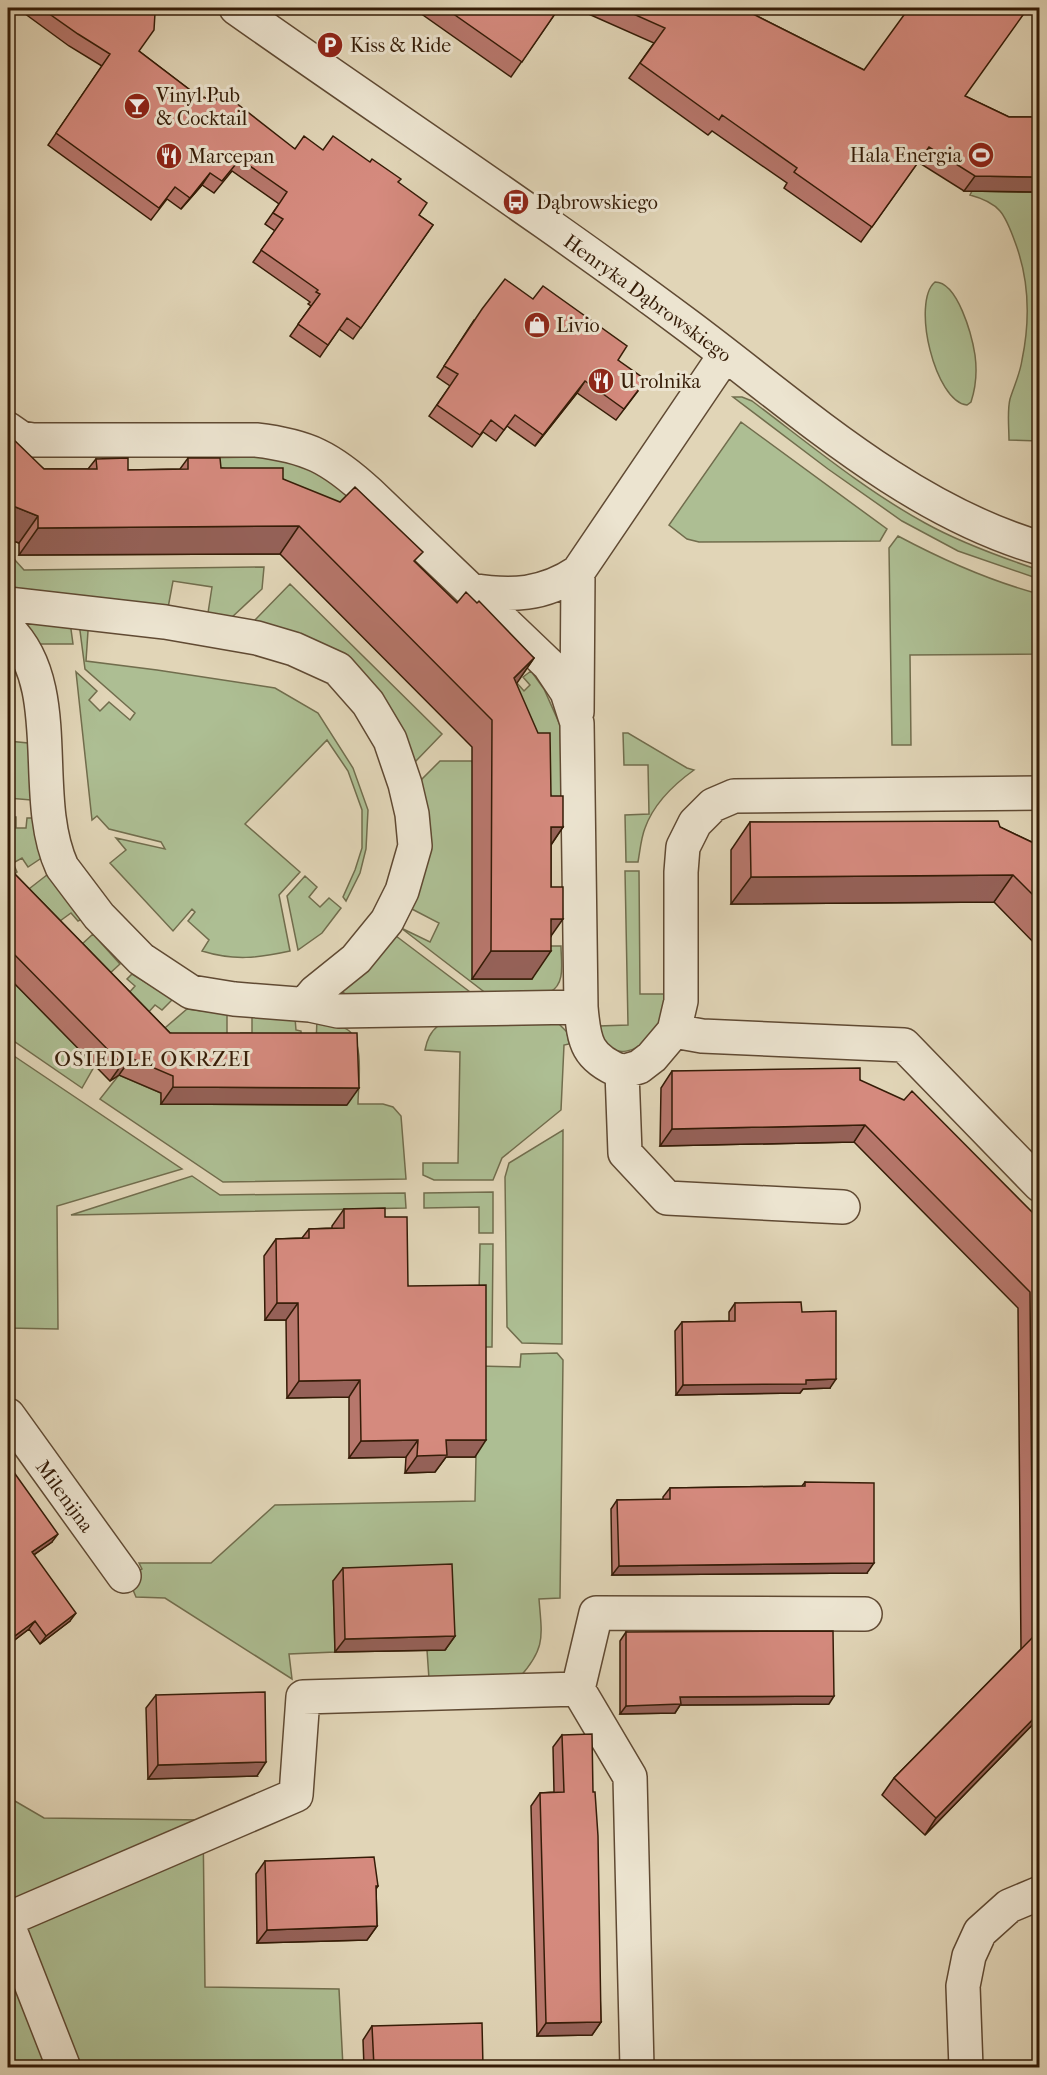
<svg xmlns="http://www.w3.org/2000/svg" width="1047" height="2075" font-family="'IM FELL French Canon',serif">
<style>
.green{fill:#adbe93;stroke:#716d4d;stroke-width:1.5}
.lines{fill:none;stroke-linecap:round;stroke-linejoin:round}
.street-casing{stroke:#604a33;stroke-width:36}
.street{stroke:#ece4d0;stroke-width:33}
.wall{fill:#b7776c;stroke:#351c07;stroke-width:1.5}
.shaded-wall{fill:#956158;stroke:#351c07;stroke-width:1.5}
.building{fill:#d58a7e;stroke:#351c07;stroke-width:1.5}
.labels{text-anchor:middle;stroke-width:6;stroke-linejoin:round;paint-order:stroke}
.poi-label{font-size:20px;fill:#351c07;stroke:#ece4d0;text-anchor:start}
.street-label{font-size:20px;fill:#351c07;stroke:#ece4d0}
.neighbourhood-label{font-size:21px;letter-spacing:1.5px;fill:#351c07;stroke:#ece4d0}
</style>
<rect width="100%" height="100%" fill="#e1d5b7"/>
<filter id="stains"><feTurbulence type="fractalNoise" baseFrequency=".00333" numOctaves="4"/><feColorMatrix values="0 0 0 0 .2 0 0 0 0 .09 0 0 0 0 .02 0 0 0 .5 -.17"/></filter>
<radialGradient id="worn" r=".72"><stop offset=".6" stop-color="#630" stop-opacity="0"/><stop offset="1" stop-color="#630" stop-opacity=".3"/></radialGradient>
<path class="green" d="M972 191 1039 192V441L1009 440C1009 428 1007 411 1010 399 1014 386 1020 374 1022 360 1030 321 1029 279 1015 242 1005 214 1000 203 970 195Z
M935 282C958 282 972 336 975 355 977 370 976 387 971 402L967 405C935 402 911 302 935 282Z
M733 397H742L752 401C808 443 863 489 925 523 961 543 1000 557 1039 570V579L958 551 902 521 828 469Z
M741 422 887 529 880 541 699 542 687 539 669 525Z
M257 457 281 459 311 466 354 495 319 527 200 458Z
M898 536C943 560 990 581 1039 594V654L910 655 911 745H892L889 548Z
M8 546 14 547V559L24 570 264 567 262 589 230 619 208 613 212 587 173 581 168 608 8 588Z
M290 584 442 734 414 763 296 633 254 621Z
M17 615 70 622 73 644H39Z
M79 623 88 631 86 661 157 670 275 688 318 713 353 768 368 810 366 849 360 873 346 901 343 897 355 870 362 848V810L348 771 327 740 245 824 300 872 279 895 290 951C258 958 234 961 202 951L209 940 188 921 195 912 192 909 173 931 110 863 126 850 116 838 165 849 161 842 109 829 97 816 92 820 76 672 97 691 89 700 100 711 109 702 130 720 135 713 85 669Z
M531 671 544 689 560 725 562 813H531L495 706 517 683 524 691 530 685 523 677Z
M623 733H628L687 768 694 770C673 785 654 803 645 828 641 838 640 851 638 862H626L625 815 649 814 648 765H624Z
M8 741 28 743 31 800 8 798Z
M440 761H472L532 946H561C561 962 566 984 550 992L487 994 401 928 430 942 439 923 410 908 431 835 420 781Z
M8 817H16V828H26L27 818H33L43 857 28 867 22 858 13 863 17 872 8 879Z
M52 871 82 919 78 921 71 913 60 921 16 899Z
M625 871H639L640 994H668C663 1009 660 1025 650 1037 638 1051 614 1060 603 1039 601 1036 600 1030 599 1026L628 1025Z
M305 876 317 887 309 897 320 907 329 898 341 908 322 933 298 950 287 896Z
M93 934 120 964 97 985 70 955Z
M396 936 474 995H346L342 991Z
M132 974 173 999 162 1010 155 1005 147 1014 128 994 135 986 127 979Z
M8 977 95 1065 82 1088 8 1037Z
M187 1009 227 1014V1043L152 1039Z
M252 1016 295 1018 296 1030 301 1031V1045L240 1033H252Z
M317 1019C327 1022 340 1024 348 1030 365 1042 358 1085 358 1104H383L393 1107 401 1116 406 1179 223 1182 100 1099 119 1075 161 1093V1104L316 1045Z
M559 1024 567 1032 569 1044 564 1045 561 1110 502 1158 493 1180H434L423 1175V1163H458L460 1052 425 1050C427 1040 430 1032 439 1025Z
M8 1052 182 1169 57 1206 58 1329 8 1328Z
M563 1130 562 1344 522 1343 507 1327 505 1177 509 1163Z
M192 1176 220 1195 405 1193 406 1208 71 1215Z
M493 1192V1233H479V1207L424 1208V1193Z
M480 1244H493L492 1347H478Z
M557 1353 563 1360 560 1598 539 1599C542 1637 546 1648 519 1678L429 1679 427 1650 445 1649 333 1581 335 1652 289 1654 292 1679 165 1598 136 1597 128 1578 142 1569 139 1563H211L275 1505 475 1501 478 1366 520 1367 521 1354Z
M8 1797 44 1818 203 1820 205 1987 339 1989 343 2067H8Z"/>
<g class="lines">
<defs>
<path id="street" d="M236 8C386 114 540 215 687 325 797 407 906 509 1040 548
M8 429 21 438 33 440H256C308 446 331 458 369 493L549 665 567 692 577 723 581 1007
M471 590C511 597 544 595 578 572
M8 604 165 622 257 638 294 649 338 669 368 703 390 740 405 784 412 814 415 846 402 891 387 921 356 959 315 992 305 1004
M8 629C67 687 29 795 62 867L99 916 141 959 191 992 234 999 310 1005 338 1011 581 1007C584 1043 587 1058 622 1072L625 1153 667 1198 843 1207
M577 712 578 572 725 355
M674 1031 702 1036 904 1045 1040 1185
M622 1072 639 1067 652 1057 674 1031 681 1001V872L683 847 695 823 713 805 734 796 1040 793
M8 1415 124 1576
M578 1689 596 1613 865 1614
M8 1919 296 1795 303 1697 578 1689 630 1777 637 2068
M8 1925 64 2068
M966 2068 963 1986 969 1956 980 1932 1009 1906 1040 1893"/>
</defs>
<use href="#street" class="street-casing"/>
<use href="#street" class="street"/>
</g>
<path class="wall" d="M8 8H147L139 51 202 99 295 149 323 150 398 182 419 215 433 225 353 339 339 329 320 357 290 336 311 306 308 304 310 302 253 262 275 231 265 224 279 204 232 171 214 193 202 185 181 209 167 199 151 220 48 145 102 66 69 46 17 8Z
M413 8H559L511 77Z
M575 8H753L749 12 864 70 965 96 1009 117H1040V192L964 191 918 162 861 242 784 188 787 183 712 131 708 135 629 78 654 43Z
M474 320 618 360 638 391 616 420 577 393 535 446 507 426 496 441 483 432 472 447 429 416 450 386 437 377Z
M8 438 44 469H88L96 459 128 470 180 469 188 458 221 468 283 479 416 563 457 603 534 658 516 683 551 796 563 827 551 845V936L532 979H472V747L280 554 19 555V543L8 539Z
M750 822 1000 827 1040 846V949L994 902 731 904V850Z
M8 867 170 1033 347 1105 161 1104V1093L119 1075 110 1081 8 977Z
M672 1071 860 1080 1040 1220V1717L925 1835 882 1795 894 1778 1021 1649 1018 1308 854 1142 660 1146 661 1088Z
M344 1209 385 1217 408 1286 475 1457H446L435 1472 405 1473 406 1457 349 1458V1397L287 1398 286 1320H265L264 1256 276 1239 302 1238 309 1229 332 1228V1226Z
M735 1303 802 1312 830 1388 803 1389 800 1393 676 1395 675 1331 682 1322 729 1321V1312Z
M8 1464 52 1542 34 1555 70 1621 40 1644 29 1629 8 1645Z
M805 1482 867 1573 612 1575 611 1509 617 1500H663V1497L670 1488 802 1486Z
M343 1568 455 1636 445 1650 335 1652 333 1581Z
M626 1632 829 1704 680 1705 675 1713 620 1714V1641Z
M156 1695 257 1776 148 1779 146 1708Z
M562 1735 593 1792 601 2022 592 2035 537 2036 531 1806 540 1793 554 1792 553 1747Z
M265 1861 378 1886 376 1889 377 1926 367 1940 257 1943 256 1874Z
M372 2026 483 2067H364L363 2040Z"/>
<path class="shaded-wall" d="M210 173 202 185 181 209 190 198Z
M975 176 1040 177V192L964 191Z
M585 381 577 393 535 446 543 435Z
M8 504 38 516 19 543 8 539Z
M299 526 280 554 19 555 38 528Z
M534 658 515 686 514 678Z
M551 827H563L544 855Z
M1013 875 994 902 731 904 751 877Z
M551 919H563L544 946Z
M491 951H551L532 979H472Z
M131 1058 119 1075 110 1081 122 1064Z
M173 1087 359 1088 347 1105 161 1104Z
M865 1125 854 1142 660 1146 672 1129Z
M277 1303H298L286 1320H265Z
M836 1379 830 1388 803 1389 800 1393 676 1395 683 1385Z
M360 1380 349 1397 287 1398 299 1381Z
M418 1440 406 1457 349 1458 361 1441Z
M446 1440H486L475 1457H446L435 1472 405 1473 417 1456Z
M58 1534 52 1542 26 1560 32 1552Z
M874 1563 867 1573 612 1575 619 1566Z
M76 1613 70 1621 40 1644 46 1636Z
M35 1621 29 1629 8 1645V1641Z
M455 1636 445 1650 335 1652 345 1639Z
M834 1696 829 1704 680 1705 675 1713 620 1714 626 1706 680 1697Z
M1040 1712V1717L925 1835 936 1818Z
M266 1762 257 1776 148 1779 158 1765Z
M377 1926 367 1940 257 1943 267 1930Z
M601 2022 592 2035 537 2036 546 2023Z"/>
<path class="building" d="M8 8H17L8 20Z
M41 8H147L155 13 154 30 139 51 202 99 204 97 213 104 222 92 295 149 304 136 323 150 333 136 370 162 372 159 401 179 398 182 427 203 419 215 433 225 361 328 347 318 328 345 298 324 320 294 316 292 318 290 261 250 283 219 273 213 287 192 240 159 222 181 210 173 190 198 175 187 159 208 56 133 110 54 78 34Z
M445 8H559L522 62Z
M620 8H752L749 12 864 70 909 8H1028L965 96 1009 117H1040V177L975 176 929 147 872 227 794 172 797 168 722 115 719 120 640 63 665 28Z
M505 279 533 299 543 286 627 346 618 360 646 380 624 409 585 381 543 435 515 415 504 430 491 420 480 435 437 405 458 374 444 366 482 309Z
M10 436 44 469H97L96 459 128 458V470L188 469V458H220L221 468H283V479L340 502 355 487 423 552 414 561 457 603 466 592 477 603 479 601 534 658 514 678 538 733H550L551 796H563V827H551V887H563V919H551V951H491L492 720 299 526 38 528V516L8 504V438Z
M998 821 1000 827 1040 846V902L1013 875 751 877 750 822Z
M8 867 170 1033H357L359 1088 173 1087V1076L131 1058 122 1064 8 948Z
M860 1068V1080L904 1100 912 1091 1040 1220V1712L936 1818 894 1778 1033 1637 1030 1292 865 1125 672 1129V1071Z
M385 1208V1217H407L408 1286 486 1285V1440H446L447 1455 417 1456 418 1440 361 1441 360 1380 299 1381 298 1303H277L276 1239 309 1238V1229L344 1228V1209Z
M801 1302 802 1312 836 1311V1379L806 1380V1384L683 1385 682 1322 735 1321V1303Z
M8 1464 58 1534 32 1552 76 1613 46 1636 35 1621 8 1641Z
M805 1482 874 1483V1563L619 1566 617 1500 670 1499V1488L805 1486Z
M452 1564 455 1636 345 1639 343 1568Z
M833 1631 834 1696 680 1697 681 1704 626 1706V1632Z
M265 1692 266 1762 158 1765 156 1695Z
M592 1734 593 1792H595L598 1836 601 2022 546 2023 540 1793 564 1792 562 1735Z
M374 1857 378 1886H376L377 1926 267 1930 265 1861Z
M482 2023 483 2067H374L372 2026Z"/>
<defs>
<symbol id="parking-disc" viewBox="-11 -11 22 22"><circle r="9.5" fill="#8f2418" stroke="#ece4d0"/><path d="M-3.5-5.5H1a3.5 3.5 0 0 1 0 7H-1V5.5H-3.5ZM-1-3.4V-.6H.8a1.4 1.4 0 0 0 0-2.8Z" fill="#fff"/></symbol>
<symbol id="bar-disc" viewBox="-11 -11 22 22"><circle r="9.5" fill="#8f2418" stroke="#ece4d0"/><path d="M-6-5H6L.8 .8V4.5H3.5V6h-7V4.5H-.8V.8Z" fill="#fff"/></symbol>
<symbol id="stadium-disc" viewBox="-11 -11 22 22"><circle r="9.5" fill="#8f2418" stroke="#ece4d0"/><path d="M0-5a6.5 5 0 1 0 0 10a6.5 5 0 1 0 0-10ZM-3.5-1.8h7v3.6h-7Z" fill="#fff"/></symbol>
<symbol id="restaurant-disc" viewBox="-11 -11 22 22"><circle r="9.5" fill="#8f2418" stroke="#ece4d0"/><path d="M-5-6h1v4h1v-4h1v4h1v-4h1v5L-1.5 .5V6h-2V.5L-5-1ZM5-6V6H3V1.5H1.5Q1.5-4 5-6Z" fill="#fff"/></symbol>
<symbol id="bus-disc" viewBox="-11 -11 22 22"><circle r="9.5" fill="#8f2418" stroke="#ece4d0"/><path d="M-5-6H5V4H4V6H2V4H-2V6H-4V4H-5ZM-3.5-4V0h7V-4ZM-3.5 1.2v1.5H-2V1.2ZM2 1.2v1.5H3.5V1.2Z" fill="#fff"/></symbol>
<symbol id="shop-disc" viewBox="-11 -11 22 22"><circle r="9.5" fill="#8f2418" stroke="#ece4d0"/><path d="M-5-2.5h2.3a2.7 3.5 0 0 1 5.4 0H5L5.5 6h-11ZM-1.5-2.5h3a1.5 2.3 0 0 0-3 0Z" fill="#fff"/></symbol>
</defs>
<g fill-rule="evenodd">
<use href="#parking-disc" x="315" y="30" width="30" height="30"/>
<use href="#bar-disc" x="122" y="91" width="30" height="30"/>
<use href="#stadium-disc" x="966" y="140" width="30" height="30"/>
<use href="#restaurant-disc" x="154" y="141" width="30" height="30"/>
<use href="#bus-disc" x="501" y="187" width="30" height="30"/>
<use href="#shop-disc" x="522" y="310" width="30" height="30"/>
<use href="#restaurant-disc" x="586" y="366" width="30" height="30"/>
</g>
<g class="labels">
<g class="poi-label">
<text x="350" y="52">Kiss &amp; Ride</text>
<text x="156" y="102">Vinyl Pub<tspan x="156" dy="23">&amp; Cocktail</tspan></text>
<text x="962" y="162" text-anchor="end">Hala Energia</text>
<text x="188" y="163">Marcepan</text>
<text x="536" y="209">Dąbrowskiego</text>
<text x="556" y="332">Livio</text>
<text x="620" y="388">U rolnika</text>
</g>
<g class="street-label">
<text transform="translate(648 298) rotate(36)" y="7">Henryka Dąbrowskiego</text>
<text transform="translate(65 1496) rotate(54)" y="7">Milenijna</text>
</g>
<g class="neighbourhood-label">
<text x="153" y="1066">OSIEDLE OKRZEI</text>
</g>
</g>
<rect width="1047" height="2075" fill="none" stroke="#e1d5b7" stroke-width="30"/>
<rect x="9" y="9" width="1029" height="2057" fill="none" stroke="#351c07" stroke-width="3"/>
<rect x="15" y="15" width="1017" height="2045" fill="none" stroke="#351c07" stroke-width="1.5"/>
<rect width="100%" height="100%" filter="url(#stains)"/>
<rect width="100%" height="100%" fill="url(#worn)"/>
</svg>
